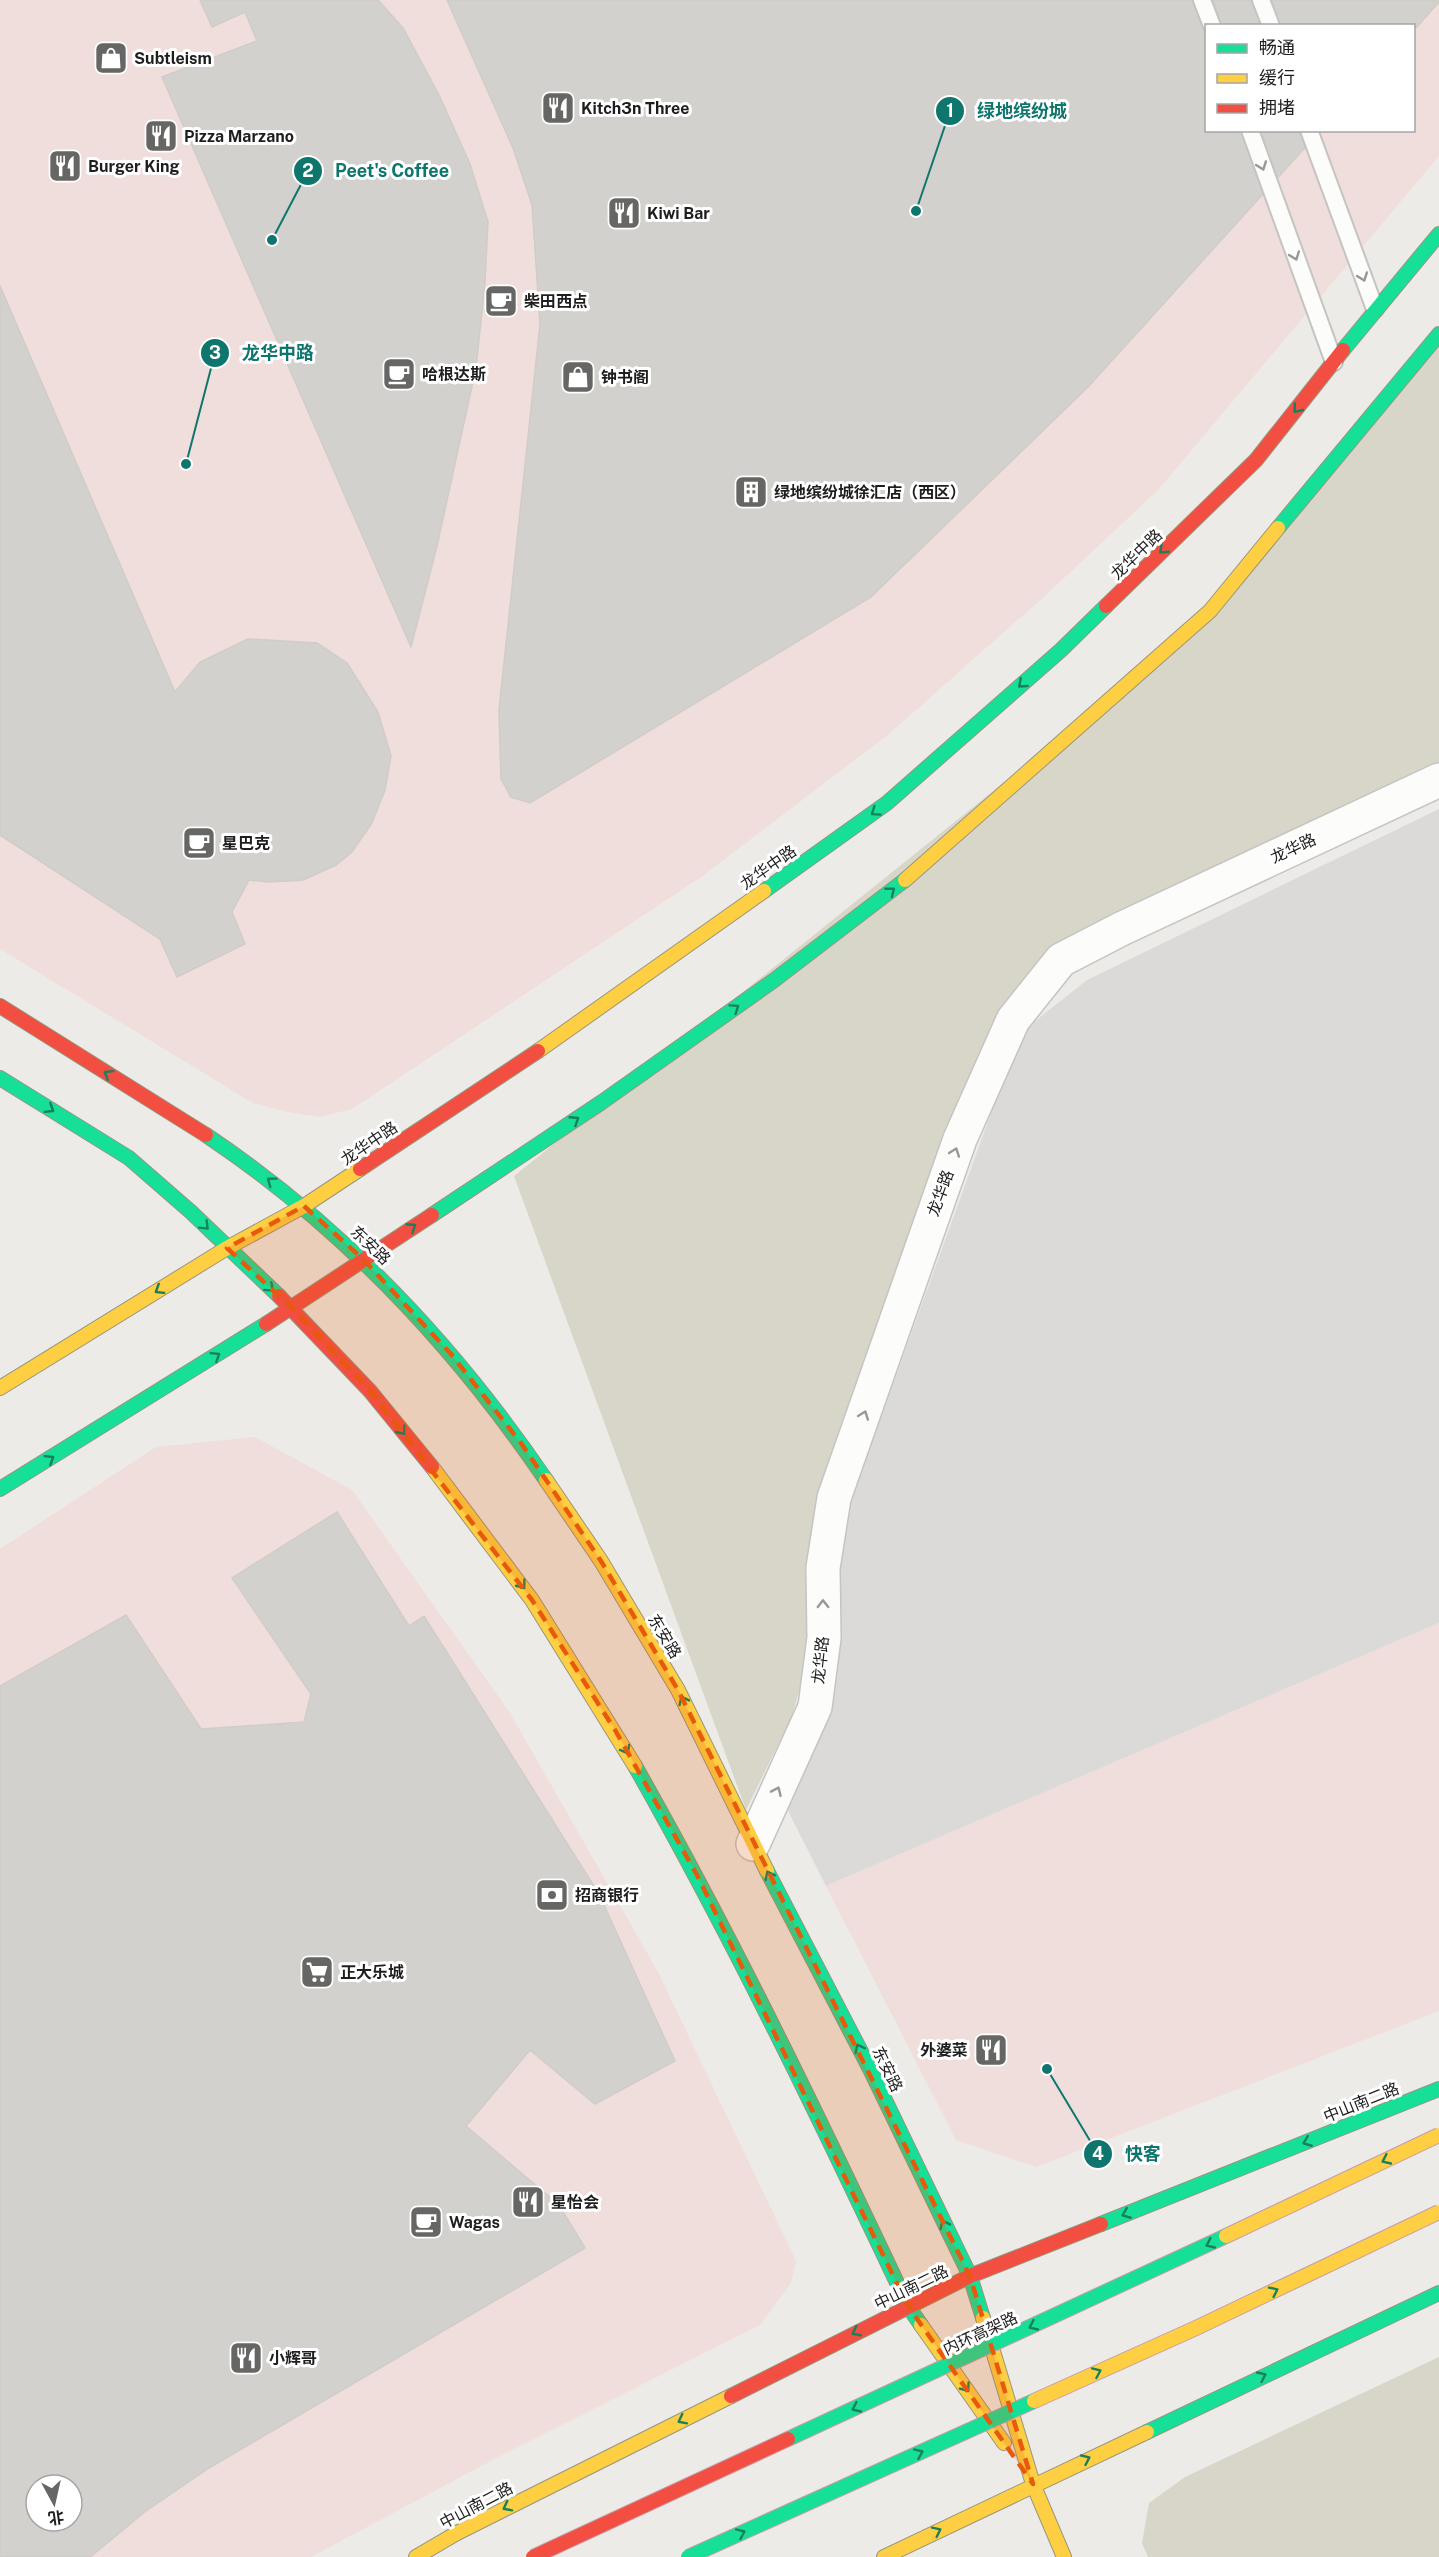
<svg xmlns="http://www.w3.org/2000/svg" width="1439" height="2557" font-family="'Public Sans','Noto Sans SC',sans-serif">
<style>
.residential{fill:#dcdad8}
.commercial{fill:#efdedb;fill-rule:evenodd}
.construction{fill:#d7d6c8}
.building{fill:#d3d1ce;stroke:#d0ccc8;stroke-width:1.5;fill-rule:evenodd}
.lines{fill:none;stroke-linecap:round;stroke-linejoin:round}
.lane-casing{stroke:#c5c4c3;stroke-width:20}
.street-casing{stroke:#c5c4c3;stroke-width:36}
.fast-casing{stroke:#96977e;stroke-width:16}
.slow-casing{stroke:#96977e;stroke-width:16}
.jam-casing{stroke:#96977e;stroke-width:16}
.lane{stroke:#fcfcfb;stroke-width:16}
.street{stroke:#fcfcfb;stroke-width:33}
.fast{stroke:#16e098;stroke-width:14}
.slow{stroke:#ffcf43;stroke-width:14}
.jam{stroke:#f24e42;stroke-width:14}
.fast-bridge-casing{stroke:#c49da9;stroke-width:16;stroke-linecap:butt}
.slow-bridge-casing{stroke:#c49da9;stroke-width:16;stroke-linecap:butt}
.jam-bridge-casing{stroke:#c49da9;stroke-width:16;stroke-linecap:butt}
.fast-bridge{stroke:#16e098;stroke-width:14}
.slow-bridge{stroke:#ffcf43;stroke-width:14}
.jam-bridge{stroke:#f24e42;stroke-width:14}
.oneway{stroke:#989898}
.oneway2{stroke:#1a7f5b}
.marked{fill:#e8590c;fill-opacity:0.2;stroke:#e8590c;stroke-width:4.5;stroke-dasharray:12 8;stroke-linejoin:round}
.labels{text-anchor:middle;stroke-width:6;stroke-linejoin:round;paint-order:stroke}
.poi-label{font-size:16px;font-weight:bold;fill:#1e1e1e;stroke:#fff;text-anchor:start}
.street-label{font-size:16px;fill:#1e1e1e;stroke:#fff}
.leader{fill:none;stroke:#0f766e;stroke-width:2}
.callout-dot{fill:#0f766e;stroke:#fff;stroke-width:2}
.mark-label{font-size:18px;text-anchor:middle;font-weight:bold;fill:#fff}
.callout-label{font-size:18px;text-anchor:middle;font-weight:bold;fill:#0f766e;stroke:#fff;stroke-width:6;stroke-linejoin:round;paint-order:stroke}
</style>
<rect width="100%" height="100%" fill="#edebe7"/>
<path class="residential" d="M1439 809V1623L826 1886 782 1799 828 1564 1020 1033 1087 980Z"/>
<path class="commercial" d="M0 0H1439V156L1158 490 1048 593 889 734 701 877 352 1109 319 1117 288 1112 253 1103 0 949ZM1206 26H1414V130H1206Z
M255 1437 352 1490 510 1713 658 1972 796 2261 791 2283 760 2325 500 2456 311 2557H0V1549L156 1447ZM36 2485H72V2521H36Z
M1439 1623V2011L1036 2167 956 2140 826 1886Z"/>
<path class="construction" d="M1439 337V765L1053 951 996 1017 822 1489 813 1642 792 1716 746 1810 514 1176 1212 615Z
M1439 2357V2557H1148L1142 2543 1149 2503 1185 2477Z"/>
<path class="building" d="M200 0H378L403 28 439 95 470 164 488 222 485 282 476 368 437 546 411 647 162 77 257 41 245 12 212 27Z
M447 0H1439V2L1414 30V26H1206V130H1321L1088 387 871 597 530 803 511 797 501 779 499 710 540 324 532 205 513 148Z
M0 286 175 692 200 662 248 639 317 643 347 663 378 712 391 756 385 790 372 823 352 852 336 865 303 880 269 882 249 880 232 912 245 944 177 977 160 939 0 835Z
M337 1512 409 1626 424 1616 599 1894 675 2061 595 2104 530 2050 466 2126 559 2205 585 2248 209 2468 146 2511 90 2557H0V1686L126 1615 201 1729 304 1722 311 1694 232 1578ZM36 2485H72V2521H36Z"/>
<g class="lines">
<defs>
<path id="lane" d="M1202 0 1212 26
M1261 0 1271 26
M1250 130 1334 362
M1309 130 1375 309"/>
<path id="street" d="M753 1844 815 1707 824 1638 823 1568 834 1498 960 1139 1013 1020 1061 960 1121 929 1439 780"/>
<path id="fast" d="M1343 350 1439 234
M1278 528 1439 334
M764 891 887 803 1061 650 1106 606
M0 1078 129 1158 191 1212 279 1296
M206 1135C342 1226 454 1345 546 1480
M432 1215 602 1102 773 981 905 880
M0 1489 266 1324
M635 1766C735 1942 822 2124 908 2306L921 2325
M767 1871 870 2069 970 2276 983 2318
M1101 2224 1439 2089
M1147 2432 1439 2293"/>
<path id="slow" d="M905 880 1210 611 1278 528
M538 1051 764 891
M0 1388 227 1248 304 1206 360 1169
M432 1467 532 1600 635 1766
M546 1480 601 1561 678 1690 767 1871
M983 2318 1033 2484 1064 2557
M921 2325 1004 2443
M416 2557 457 2533 731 2396
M884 2557 1147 2432"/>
<path id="jam" d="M1106 606 1256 460 1343 350
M0 1006 206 1135
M360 1169 538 1051
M279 1296 370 1391 432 1467
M266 1324 432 1215
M731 2396 970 2276 1101 2224"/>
</defs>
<use href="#lane" class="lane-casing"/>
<use href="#street" class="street-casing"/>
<use href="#fast" class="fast-casing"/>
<use href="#slow" class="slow-casing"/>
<use href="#jam" class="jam-casing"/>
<use href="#lane" class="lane"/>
<use href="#street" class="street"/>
<use href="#fast" class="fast"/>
<use href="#slow" class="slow"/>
<use href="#jam" class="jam"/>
<defs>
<path id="fast-bridge" d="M788 2439 1226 2236
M688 2557 1034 2401"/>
<path id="slow-bridge" d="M1226 2236 1439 2135
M1034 2401 1196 2328 1439 2212"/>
<path id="jam-bridge" d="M533 2557 788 2439"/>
</defs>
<use href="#fast-bridge" class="fast-bridge-casing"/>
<use href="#slow-bridge" class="slow-bridge-casing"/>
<use href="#jam-bridge" class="jam-bridge-casing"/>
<use href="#fast-bridge" class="fast-bridge"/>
<use href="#slow-bridge" class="slow-bridge"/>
<use href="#jam-bridge" class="jam-bridge"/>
</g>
<defs><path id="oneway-chevron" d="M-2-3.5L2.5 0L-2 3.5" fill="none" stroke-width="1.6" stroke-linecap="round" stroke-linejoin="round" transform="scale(1.5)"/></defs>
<g class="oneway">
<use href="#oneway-chevron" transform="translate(1262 166) rotate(70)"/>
<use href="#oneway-chevron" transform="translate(1295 256) rotate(70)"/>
<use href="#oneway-chevron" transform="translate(1363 277) rotate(70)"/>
<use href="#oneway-chevron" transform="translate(955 1152) rotate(-70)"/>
<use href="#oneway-chevron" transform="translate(864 1415) rotate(-70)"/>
<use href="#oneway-chevron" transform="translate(823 1604) rotate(-91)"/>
<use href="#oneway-chevron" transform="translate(777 1791) rotate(-66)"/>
</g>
<g class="oneway2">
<use href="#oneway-chevron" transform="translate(1297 409) rotate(129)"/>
<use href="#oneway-chevron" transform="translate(1163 550) rotate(136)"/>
<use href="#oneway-chevron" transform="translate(1022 684) rotate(139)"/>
<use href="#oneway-chevron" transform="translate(875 812) rotate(145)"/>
<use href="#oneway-chevron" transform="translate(891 891) rotate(-38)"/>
<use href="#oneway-chevron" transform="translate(735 1008) rotate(-35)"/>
<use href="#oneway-chevron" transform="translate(108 1074) rotate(-148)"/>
<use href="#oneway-chevron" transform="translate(50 1109) rotate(32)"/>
<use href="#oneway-chevron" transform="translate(575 1120) rotate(-33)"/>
<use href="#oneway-chevron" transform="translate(271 1181) rotate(-143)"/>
<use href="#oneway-chevron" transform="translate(205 1226) rotate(45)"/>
<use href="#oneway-chevron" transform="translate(412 1227) rotate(-33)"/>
<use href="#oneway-chevron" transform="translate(270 1288) rotate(42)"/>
<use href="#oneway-chevron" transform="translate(159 1290) rotate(148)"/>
<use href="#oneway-chevron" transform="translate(216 1356) rotate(-32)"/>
<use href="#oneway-chevron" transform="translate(402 1431) rotate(51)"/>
<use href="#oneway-chevron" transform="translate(50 1459) rotate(-32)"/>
<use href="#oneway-chevron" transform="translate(522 1585) rotate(53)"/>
<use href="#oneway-chevron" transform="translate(683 1700) rotate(-116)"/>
<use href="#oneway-chevron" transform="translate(626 1750) rotate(61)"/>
<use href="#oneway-chevron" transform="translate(769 1875) rotate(-117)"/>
<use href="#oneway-chevron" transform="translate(859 2048) rotate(-117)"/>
<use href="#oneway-chevron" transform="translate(1307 2142) rotate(158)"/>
<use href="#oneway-chevron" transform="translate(1386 2160) rotate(155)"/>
<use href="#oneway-chevron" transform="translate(1126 2214) rotate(158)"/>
<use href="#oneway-chevron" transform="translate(944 2224) rotate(-116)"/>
<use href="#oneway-chevron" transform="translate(1210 2244) rotate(155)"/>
<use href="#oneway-chevron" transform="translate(1274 2291) rotate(-26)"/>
<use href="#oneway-chevron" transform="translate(1033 2326) rotate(155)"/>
<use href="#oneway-chevron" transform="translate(856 2332) rotate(153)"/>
<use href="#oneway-chevron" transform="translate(1097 2372) rotate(-24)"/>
<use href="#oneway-chevron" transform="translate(1262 2376) rotate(-25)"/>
<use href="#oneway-chevron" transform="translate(966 2388) rotate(55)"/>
<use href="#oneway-chevron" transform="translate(856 2408) rotate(155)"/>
<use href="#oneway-chevron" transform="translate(682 2420) rotate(153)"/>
<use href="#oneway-chevron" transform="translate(919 2453) rotate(-24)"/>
<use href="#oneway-chevron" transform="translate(1086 2459) rotate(-25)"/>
<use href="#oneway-chevron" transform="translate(507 2507) rotate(153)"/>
<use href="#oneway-chevron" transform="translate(937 2531) rotate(-26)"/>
<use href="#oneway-chevron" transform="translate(741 2533) rotate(-24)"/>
</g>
<path class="marked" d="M304 1206 363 1259 451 1354 521 1443 601 1561 678 1690 970 2276 1033 2484 908 2306 697 1875 615 1730 532 1600 370 1391 292 1308 227 1248Z"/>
<defs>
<symbol id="shop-square" viewBox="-11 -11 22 22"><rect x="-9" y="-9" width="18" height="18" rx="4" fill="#666664" stroke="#fff"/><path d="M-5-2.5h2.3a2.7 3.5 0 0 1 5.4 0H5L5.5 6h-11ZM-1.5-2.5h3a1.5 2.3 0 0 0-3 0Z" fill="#fff"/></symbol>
<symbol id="restaurant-square" viewBox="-11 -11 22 22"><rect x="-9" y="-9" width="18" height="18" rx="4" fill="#666664" stroke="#fff"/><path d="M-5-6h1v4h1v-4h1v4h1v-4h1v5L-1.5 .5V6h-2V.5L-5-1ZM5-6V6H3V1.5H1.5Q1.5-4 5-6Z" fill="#fff"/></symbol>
<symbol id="cafe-square" viewBox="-11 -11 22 22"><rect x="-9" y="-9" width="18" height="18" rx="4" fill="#666664" stroke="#fff"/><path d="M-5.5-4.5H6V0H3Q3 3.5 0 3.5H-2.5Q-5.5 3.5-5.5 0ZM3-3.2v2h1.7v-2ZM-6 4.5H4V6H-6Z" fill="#fff"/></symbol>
<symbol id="building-square" viewBox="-11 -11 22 22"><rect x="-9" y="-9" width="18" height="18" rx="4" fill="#666664" stroke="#fff"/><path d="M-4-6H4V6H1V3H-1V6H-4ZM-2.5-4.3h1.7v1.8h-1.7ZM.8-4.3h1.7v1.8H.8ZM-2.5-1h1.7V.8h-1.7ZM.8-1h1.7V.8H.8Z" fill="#fff"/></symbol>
<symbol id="bank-square" viewBox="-11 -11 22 22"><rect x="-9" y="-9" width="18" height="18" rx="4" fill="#666664" stroke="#fff"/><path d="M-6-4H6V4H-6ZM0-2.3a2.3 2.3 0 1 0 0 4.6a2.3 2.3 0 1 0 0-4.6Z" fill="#fff"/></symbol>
<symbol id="supermarket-square" viewBox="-11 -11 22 22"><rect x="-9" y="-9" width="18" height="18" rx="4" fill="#666664" stroke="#fff"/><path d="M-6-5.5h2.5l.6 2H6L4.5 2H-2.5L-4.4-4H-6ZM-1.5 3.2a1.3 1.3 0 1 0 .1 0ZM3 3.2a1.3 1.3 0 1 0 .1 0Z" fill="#fff"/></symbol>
</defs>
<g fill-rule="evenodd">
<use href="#shop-square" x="92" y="39" width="38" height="38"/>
<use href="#restaurant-square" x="539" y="89" width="38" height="38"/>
<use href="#restaurant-square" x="142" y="117" width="38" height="38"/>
<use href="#restaurant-square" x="46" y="147" width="38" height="38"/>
<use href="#restaurant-square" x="605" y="194" width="38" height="38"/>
<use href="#cafe-square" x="482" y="282" width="38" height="38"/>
<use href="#cafe-square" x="380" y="355" width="38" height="38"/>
<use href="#shop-square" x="559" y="358" width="38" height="38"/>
<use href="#building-square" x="732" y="473" width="38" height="38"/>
<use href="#cafe-square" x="180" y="824" width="38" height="38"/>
<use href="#bank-square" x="533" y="1876" width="38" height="38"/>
<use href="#supermarket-square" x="298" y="1953" width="38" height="38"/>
<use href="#restaurant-square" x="972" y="2031" width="38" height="38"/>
<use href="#restaurant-square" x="509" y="2183" width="38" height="38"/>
<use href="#cafe-square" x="407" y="2203" width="38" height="38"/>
<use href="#restaurant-square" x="227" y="2339" width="38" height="38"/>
</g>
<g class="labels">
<g class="poi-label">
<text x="134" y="64">Subtleism</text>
<text x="581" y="114">Kitch3n Three</text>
<text x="184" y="142">Pizza Marzano</text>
<text x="88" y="172">Burger King</text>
<text x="647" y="219">Kiwi Bar</text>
<text x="524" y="307">柴田西点</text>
<text x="422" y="380">哈根达斯</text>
<text x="601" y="383">钟书阁</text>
<text x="774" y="498">绿地缤纷城徐汇店（西区）</text>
<text x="222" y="849">星巴克</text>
<text x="575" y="1901">招商银行</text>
<text x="340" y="1978">正大乐城</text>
<text x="968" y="2056" text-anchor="end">外婆菜</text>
<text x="551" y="2208">星怡会</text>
<text x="449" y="2228">Wagas</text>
<text x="269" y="2364">小辉哥</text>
</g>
<g class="street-label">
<text transform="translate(1136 554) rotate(-44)" y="6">龙华中路</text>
<text transform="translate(1293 848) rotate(-25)" y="6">龙华路</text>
<text transform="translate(768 867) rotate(-35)" y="6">龙华中路</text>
<text transform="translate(369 1143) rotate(-34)" y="6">龙华中路</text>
<text transform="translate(940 1193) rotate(-70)" y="6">龙华路</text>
<text transform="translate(371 1245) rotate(44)" y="6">东安路</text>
<text transform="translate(665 1636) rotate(59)" y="6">东安路</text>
<text transform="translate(820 1660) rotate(-84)" y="6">龙华路</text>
<text transform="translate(888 2069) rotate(64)" y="6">东安路</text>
<text transform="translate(1361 2102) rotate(-22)" y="6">中山南二路</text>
<text transform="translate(911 2287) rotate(-26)" y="6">中山南二路</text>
<text transform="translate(980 2333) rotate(-25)" y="6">内环高架路</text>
<text transform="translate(476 2505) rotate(-28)" y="6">中山南二路</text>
</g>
</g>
<path class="leader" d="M916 211L950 111M272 240L308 171M186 464L215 353M1047 2069L1098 2154"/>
<g class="callout-dot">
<circle cx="916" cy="211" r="6"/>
<circle cx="272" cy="240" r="6"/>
<circle cx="186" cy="464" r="6"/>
<circle cx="1047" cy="2069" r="6"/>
<circle cx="950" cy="111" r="15"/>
<circle cx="308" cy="171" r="15"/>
<circle cx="215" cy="353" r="15"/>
<circle cx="1098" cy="2154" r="15"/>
</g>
<g class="mark-label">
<text x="950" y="117">1</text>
<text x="308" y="177">2</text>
<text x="215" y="359">3</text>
<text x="1098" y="2160">4</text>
</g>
<g class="callout-label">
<text x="1022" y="117">绿地缤纷城</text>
<text x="392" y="177">Peet's Coffee</text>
<text x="278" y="359">龙华中路</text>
<text x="1143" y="2160">快客</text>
</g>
<rect x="1205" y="24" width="210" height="108" fill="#ffffff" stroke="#a5a5a5" stroke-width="1.5"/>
<rect x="1217" y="44" width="30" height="9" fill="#16e098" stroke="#a5a5a5" stroke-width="1.5"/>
<text x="1259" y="54" font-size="18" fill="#1e1e1e">畅通</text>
<rect x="1217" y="74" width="30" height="9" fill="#ffcf43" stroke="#a5a5a5" stroke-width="1.5"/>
<text x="1259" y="84" font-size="18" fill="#1e1e1e">缓行</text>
<rect x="1217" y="104" width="30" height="9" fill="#f24e42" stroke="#a5a5a5" stroke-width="1.5"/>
<text x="1259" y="114" font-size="18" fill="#1e1e1e">拥堵</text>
<g transform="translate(54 2503) rotate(172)"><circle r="28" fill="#ffffff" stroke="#a5a5a5" stroke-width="1.5"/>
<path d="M0-4.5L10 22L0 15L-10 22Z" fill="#666664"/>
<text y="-9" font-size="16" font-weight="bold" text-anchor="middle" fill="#1e1e1e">北</text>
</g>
</svg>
